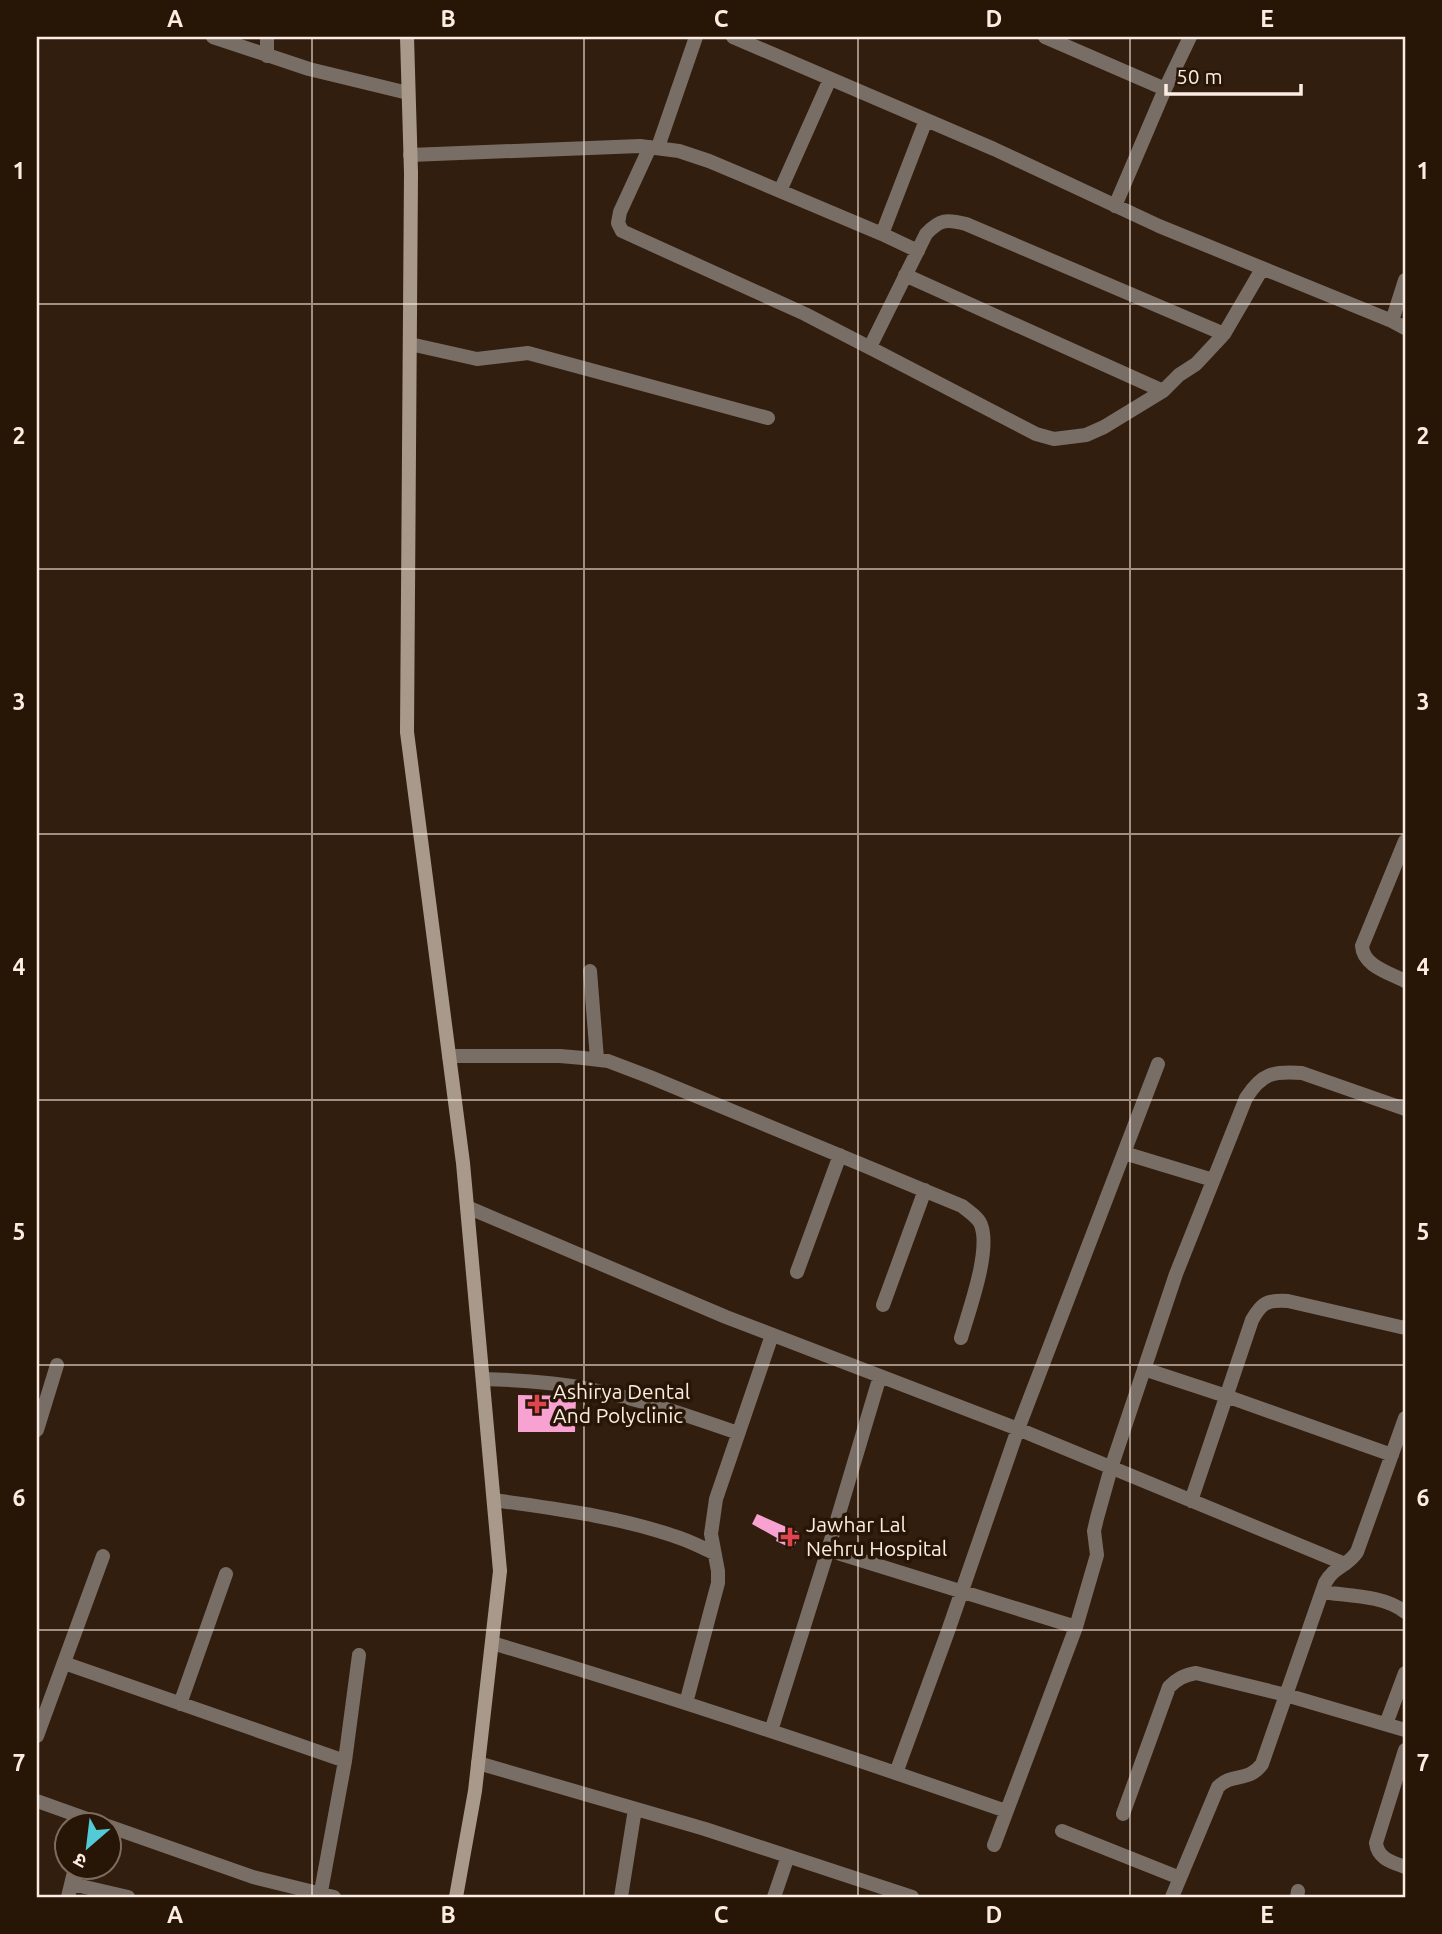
<svg xmlns="http://www.w3.org/2000/svg" width="1442" height="1934" font-family="Ubuntu,'Noto Sans Devanagari',sans-serif">
<style>
.building{fill:#f8a2d2}
.lines{fill:none;stroke-linecap:round;stroke-linejoin:round}
.street{stroke:#786e66;stroke-width:14}
.secondary{stroke:#a9998b;stroke-width:14}
.grid{fill:none;stroke:#fbede3;stroke-width:2;stroke-opacity:0.55}
.health-dot{fill:#e0444e;stroke:#271505;stroke-width:2.5}
.labels{text-anchor:middle;stroke-width:7;stroke-linejoin:round;paint-order:stroke}
.poi-label{font-size:21px;fill:#fbede3;stroke:#271505;text-anchor:start}
.neatline{fill:none;stroke:#fbede3;stroke-width:2.5}
.grid-label{font-size:23px;text-anchor:middle;font-weight:bold;fill:#fbede3}
</style>
<rect width="100%" height="100%" fill="#311e0e"/>
<path class="building" d="M518 1395 576 1396 575 1432H518Z
M757 1514 800 1533 793 1549 776 1541 777 1538 752 1524Z"/>
<g class="lines">
<path class="street" d="M213 37 309 69 408 93
M267 37V56
M733 37 994 149 1159 226 1392 321 1405 328
M1045 37 1165 89
M650 147 620 212 618 223 622 231 805 314 1036 434 1054 439 1086 435 1104 427 1163 391 1179 375 1196 364 1224 334 1262 269
M658 147 696 37
M410 155 640 146 679 151 709 161 882 234 918 251
M780 191 830 79
M1115 206 1165 89 1190 37
M882 234 926 120
M905 275 1163 391
M1392 321 1405 280
M410 344 477 359 528 353 768 418
M870 347 926 234C940 219 947 219 966 224L1224 334
M1405 841 1362 946C1363 966 1390 973 1405 981
M590 971 597 1059
M449 1056H560L583 1058 608 1061 650 1077 962 1206C968 1211 979 1218 981 1225 991 1251 969 1310 961 1338
M1124 1153 1213 1180
M467 1207 726 1317 1018 1429 1345 1564
M797 1272 840 1155
M883 1305 925 1190
M1144 1369 1226 1396 1392 1455
M483 1379C518 1380 554 1382 589 1389 640 1399 689 1416 738 1433
M37 1430 57 1365
M494 1500C555 1509 616 1516 674 1536 688 1540 701 1547 714 1553
M1191 1501 1252 1320C1262 1302 1267 1300 1288 1301L1405 1328
M828 1550 1076 1627
M1322 1592C1349 1596 1383 1595 1405 1612
M492 1643C665 1694 836 1752 1006 1811
M64 1663 345 1761
M686 1703 718 1583V1571L711 1534 716 1499 772 1335
M180 1704 226 1574
M1386 1724 1405 1673
M771 1731 828 1550 880 1376
M37 1736 103 1556
M1405 1750 1376 1843C1378 1859 1392 1862 1405 1867
M478 1763 705 1829 912 1897
M896 1773 947 1634 1018 1429 1158 1064
M37 1801 107 1826
M1123 1814 1169 1687C1177 1679 1184 1675 1196 1673L1286 1695 1405 1730
M108 1826 253 1877 334 1897
M1062 1831 1180 1878
M994 1845 1076 1627 1097 1555 1094 1531 1097 1518 1111 1468 1176 1274 1246 1098C1262 1073 1273 1071 1302 1073L1405 1109
M72 1884 128 1897
M68 1897 75 1868
M320 1897 345 1761 359 1655
M621 1897 635 1809
M774 1897 788 1856
M1172 1897 1218 1787C1233 1772 1248 1783 1262 1764L1325 1583C1335 1565 1346 1568 1357 1552L1405 1418
M1297 1897 1298 1891"/>
<path class="secondary" d="M407 37 411 173 407 732 463 1163 500 1571 475 1791 456 1897"/>
</g>
<path class="grid" d="M312 37V1897M584 37V1897M858 37V1897M1130 37V1897M37 304H1405M37 569H1405M37 834H1405M37 1100H1405M37 1365H1405M37 1630H1405"/>
<g class="health-dot">
<path d="M533.5 1393.5h7v7h7v7h-7v7h-7v-7h-7v-7h7z"/>
<path d="M786.5 1526.5h7v7h7v7h-7v7h-7v-7h-7v-7h7z"/>
</g>
<g class="labels">
<g class="poi-label">
<text x="553" y="1399">Ashirya Dental<tspan x="553" dy="24">And Polyclinic</tspan></text>
<text x="806" y="1532">Jawhar Lal<tspan x="806" dy="24">Nehru Hospital</tspan></text>
</g>
</g>
<rect width="1442" height="1934" fill="none" stroke="#271505" stroke-width="77"/>
<g transform="translate(88 1846) rotate(208)"><circle r="33" fill="#271505" stroke="#7c6b5e" stroke-width="2"/>
<path d="M0-5L12 26L0 18L-12 26Z" fill="#52cbd7"/>
<text y="-10" font-size="19" font-weight="bold" text-anchor="middle" fill="#fbede3">उ</text>
</g>
<path d="M1166 84v10h135v-10" fill="none" stroke="#fbede3" stroke-width="3.5"/>
<text x="1176" y="84" font-size="21" fill="#fbede3" stroke="#271505" stroke-width="5" paint-order="stroke">50 m</text>
<rect x="38" y="38" width="1366" height="1858" class="neatline"/>
<g class="grid-label">
<text x="175" y="27">A</text>
<text x="448" y="27">B</text>
<text x="721" y="27">C</text>
<text x="994" y="27">D</text>
<text x="1267" y="27">E</text>
<text x="19" y="179">1</text>
<text x="1423" y="179">1</text>
<text x="19" y="444">2</text>
<text x="1423" y="444">2</text>
<text x="19" y="710">3</text>
<text x="1423" y="710">3</text>
<text x="19" y="975">4</text>
<text x="1423" y="975">4</text>
<text x="19" y="1240">5</text>
<text x="1423" y="1240">5</text>
<text x="19" y="1506">6</text>
<text x="1423" y="1506">6</text>
<text x="19" y="1771">7</text>
<text x="1423" y="1771">7</text>
<text x="175" y="1923">A</text>
<text x="448" y="1923">B</text>
<text x="721" y="1923">C</text>
<text x="994" y="1923">D</text>
<text x="1267" y="1923">E</text>
</g>
</svg>
